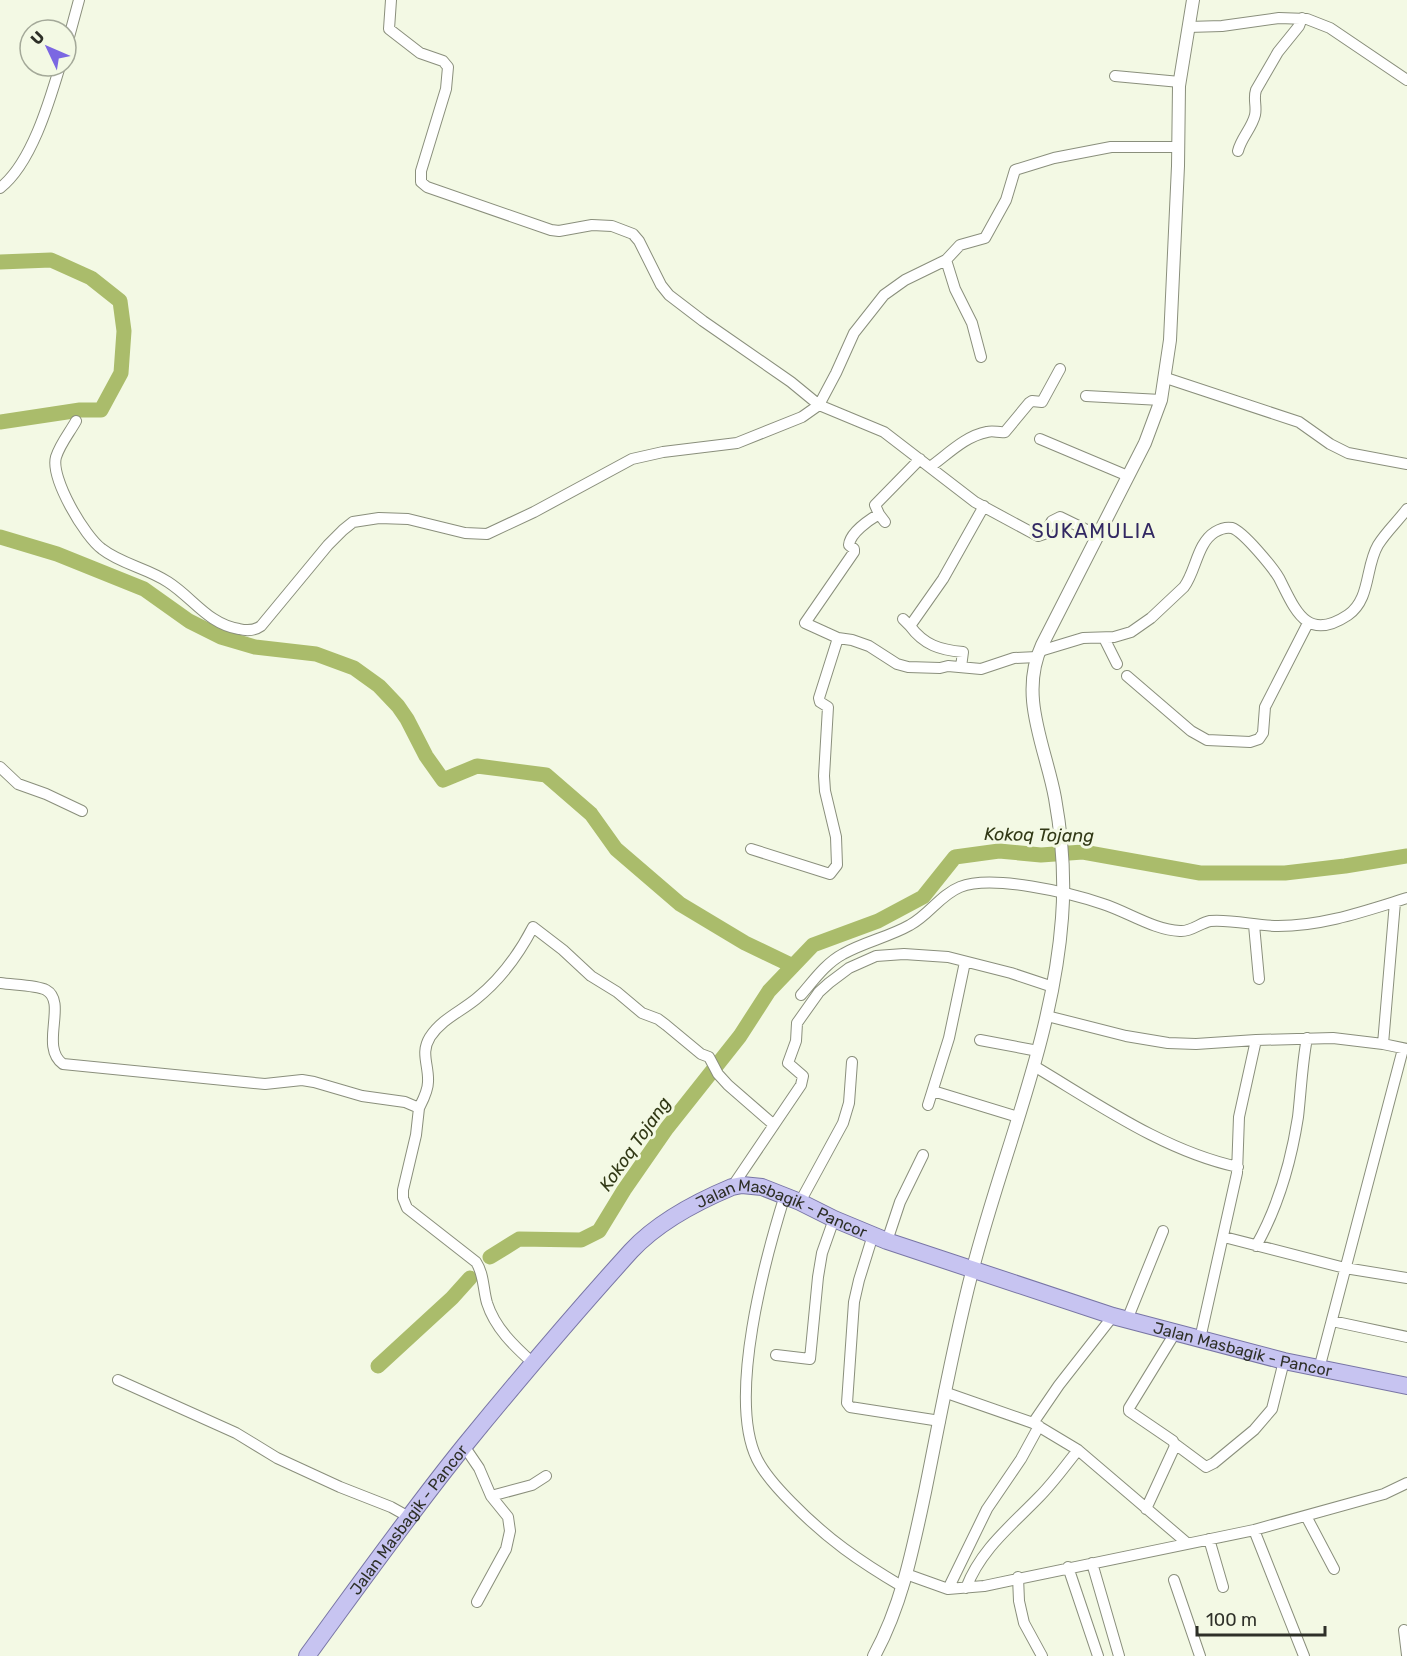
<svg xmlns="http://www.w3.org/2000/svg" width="1407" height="1656" font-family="Rubik,sans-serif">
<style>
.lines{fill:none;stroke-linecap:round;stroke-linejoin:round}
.river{stroke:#aabc6b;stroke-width:15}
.minor-casing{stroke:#8a8f7c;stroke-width:12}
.tertiary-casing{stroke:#8a8f7c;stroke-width:14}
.primary-casing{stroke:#7976a5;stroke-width:18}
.minor{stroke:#fff;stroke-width:10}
.tertiary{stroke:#fff;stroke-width:12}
.primary{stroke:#c7c4f1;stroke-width:16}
.labels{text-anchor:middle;stroke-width:6;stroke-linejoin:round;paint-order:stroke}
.street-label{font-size:16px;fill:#2e3028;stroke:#f3f9e4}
.water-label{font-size:18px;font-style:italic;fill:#323916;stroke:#f3f9e4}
.quarter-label{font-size:20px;letter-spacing:1.5px;fill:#322862;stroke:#f3f9e4}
</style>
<rect width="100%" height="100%" fill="#f3f9e4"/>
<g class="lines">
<path class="river" d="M0 262 51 260 91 278 120 301 124 331 121 373 101 410H80L0 422
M0 537 57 554 144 589 189 621 221 637 255 647 316 654 354 668 379 686 398 706 407 719 426 756 443 780 477 766 546 775 591 814 616 849 680 904 745 943 793 966
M490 1257 519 1239 581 1240 599 1231 624 1190 667 1128 740 1036 769 991 813 945 878 921 923 897 955 857 999 851 1041 855 1083 852 1200 873H1285L1345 866 1407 856
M378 1366 452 1298 470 1278"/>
<defs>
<path id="minor" d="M391 0 389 29 420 53 443 61 448 67 446 89 421 171V182L427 187 551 230 559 231 592 225 612 226 633 234 639 241 661 285 669 295 703 321 791 382 819 405 884 432 975 502 1038 536 1044 534 1052 521 1060 517 1097 535
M1188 27 1222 26 1279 18 1307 19 1330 28 1407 80
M66 48 79 0
M1115 76 1180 82
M1238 151C1241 138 1252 128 1255 115 1257 106 1253 99 1256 90L1278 52 1299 26 1302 18
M0 188C31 164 49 103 60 66
M946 260 955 289 972 323 981 357
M1166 378 1299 422 1330 444 1348 453 1407 464
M1086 396 1161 400
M76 421C70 432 60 444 56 457 50 478 85 537 102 549 121 564 147 568 168 582 193 598 208 624 239 629 247 631 254 631 261 626L328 545 343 530 353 522 379 518 408 519 465 533 487 534 534 512 632 459 663 452 737 443 802 417 819 405 836 373 854 333 884 295 905 280 946 260 960 245 985 238 1006 200 1015 170 1054 158 1111 147H1178
M1040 439 1128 476
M930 467C947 455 965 436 987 432 993 430 999 433 1005 432L1029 403 1032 401 1042 402 1060 369
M879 514 875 505 920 459
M903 619 910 626 943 579 984 506
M910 626C924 645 940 650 963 652L961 667
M838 638 852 640 869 646 897 664 908 667 940 668 948 666 981 669 1014 658 1037 657
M1104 638 1117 664
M1040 651 1083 638 1114 637 1131 632 1151 618 1184 587C1196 571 1197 543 1215 532 1220 529 1227 527 1232 528 1244 532 1273 568 1279 578 1295 609 1306 643 1348 615 1371 599 1365 567 1378 545 1386 532 1398 521 1407 509
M1127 676 1191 731 1207 740 1250 742 1259 739 1263 733 1265 707 1308 623
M0 767 18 784 46 794 82 811
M751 849 830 874 837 865 836 837 825 791 824 776 828 707 820 702 819 698 838 638 805 623 854 552V549L849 545C850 533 869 520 879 514L885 522
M1254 925 1259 979
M0 983C12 985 36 985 46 990 68 1002 39 1047 63 1064L265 1084 302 1080 314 1082 362 1096 405 1102 419 1108 416 1135 403 1190V1198L407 1208 476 1262C484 1274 483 1289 487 1303 495 1328 514 1346 533 1363
M801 995C814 980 826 963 843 954 864 942 889 937 910 925 929 915 940 895 960 887 992 874 1071 893 1103 904 1128 912 1154 930 1180 931 1191 932 1200 923 1210 921 1231 919 1257 926 1278 926 1323 926 1365 911 1407 898
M1047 1016 1126 1036 1168 1043 1196 1044 1256 1040 1333 1038 1383 1044 1407 1049
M980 1040 1038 1051
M1383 1044 1395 902
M1034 1066C1098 1104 1164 1151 1238 1167
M933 1091 1018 1117
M928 1105 949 1038 965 962
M419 1108C423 1100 428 1091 428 1082 429 1065 420 1053 430 1037 442 1019 460 1012 476 999 501 979 518 956 533 927L563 950 591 976 617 992 642 1013 658 1019 666 1025 701 1054 709 1057 718 1074 728 1085 774 1125
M732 1187 801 1085 803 1076 788 1063 796 1041 797 1023 819 992 829 983 849 968 876 956 904 954 948 957 1011 973 1053 987
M785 1195C765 1259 727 1398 757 1459 765 1475 778 1489 791 1502 827 1539 859 1561 903 1587
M800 1202 843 1123 849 1103 852 1062
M873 1235 859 1280 854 1302 847 1403 850 1407 940 1421
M1224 1237 1345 1268 1407 1278
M887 1241 900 1202 923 1155
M1256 1246C1278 1207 1291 1162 1298 1117 1301 1091 1302 1064 1307 1038
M1127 1320 1163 1231
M1332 1321 1407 1337
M1200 1339 1237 1173 1239 1117 1256 1040
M776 1355 810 1359 818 1277 822 1253 834 1219
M1319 1369 1403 1049
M118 1380 236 1433 277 1458 340 1487 391 1507 409 1517
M944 1392 1033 1423 1078 1450 1187 1543
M1033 1423 1059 1385 1113 1316
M1175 1444 1206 1467 1214 1463 1254 1430 1272 1409 1284 1361
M464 1446 479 1468 491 1496 508 1517 510 1531 506 1549 477 1602
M491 1496 532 1485 546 1476
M1146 1509 1175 1446 1173 1441 1129 1411V1408L1175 1333
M1306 1516 1334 1569
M1254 1530 1304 1656
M1209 1539 1223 1587
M1092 1563 1119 1656
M1068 1567 1098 1656
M906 1574 948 1589 984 1586 1254 1530 1384 1494 1407 1483
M1018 1577 1019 1601 1024 1623 1042 1656
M1174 1580 1200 1656
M966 1588C981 1549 1011 1526 1039 1497 1053 1483 1065 1466 1078 1450
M948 1589 987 1509 1021 1459 1039 1426
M1404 1630 1407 1655"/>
<path id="tertiary" d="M874 1656C902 1605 913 1548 925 1492 940 1418 953 1345 972 1272 1002 1154 1053 1040 1062 918 1065 879 1062 837 1055 798 1046 748 1018 696 1042 645L1145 443 1161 400 1170 340 1178 166 1179 86 1193 0"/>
<g id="primary">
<path id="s1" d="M307 1656C359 1585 410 1513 465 1445 519 1379 574 1314 631 1251 657 1223 696 1202 732 1187L742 1185 762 1187 800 1202 834 1219 887 1241 1113 1316 1284 1361 1407 1386"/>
</g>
</defs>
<use href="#minor" class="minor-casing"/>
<use href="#tertiary" class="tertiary-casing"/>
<use href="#primary" class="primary-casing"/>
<use href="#minor" class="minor"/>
<use href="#tertiary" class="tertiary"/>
<use href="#primary" class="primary"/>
</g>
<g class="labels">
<g class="street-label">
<text dy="6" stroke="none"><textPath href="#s1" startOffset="692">Jalan Masbagik - Pancor</textPath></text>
<text dy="6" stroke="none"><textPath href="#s1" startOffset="1178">Jalan Masbagik - Pancor</textPath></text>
<text dy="6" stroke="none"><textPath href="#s1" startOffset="170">Jalan Masbagik - Pancor</textPath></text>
</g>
<g class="water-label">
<text transform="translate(1039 835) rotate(1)" y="6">Kokoq Tojang</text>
<text transform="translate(635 1144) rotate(-55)" y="6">Kokoq Tojang</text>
</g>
<g class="quarter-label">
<text x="1094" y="538">SUKAMULIA</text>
</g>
</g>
<g transform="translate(48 48) rotate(314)"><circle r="28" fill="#f3f9e4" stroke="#a4a999" stroke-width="1.5"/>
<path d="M0-4.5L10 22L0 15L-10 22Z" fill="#7b67e2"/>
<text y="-9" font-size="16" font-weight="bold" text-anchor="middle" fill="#2e3028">U</text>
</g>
<path d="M1197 1626v9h128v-9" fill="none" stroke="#2e3028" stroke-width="3"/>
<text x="1206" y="1626" font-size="18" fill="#2e3028" stroke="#f3f9e4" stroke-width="4.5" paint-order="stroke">100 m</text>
</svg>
